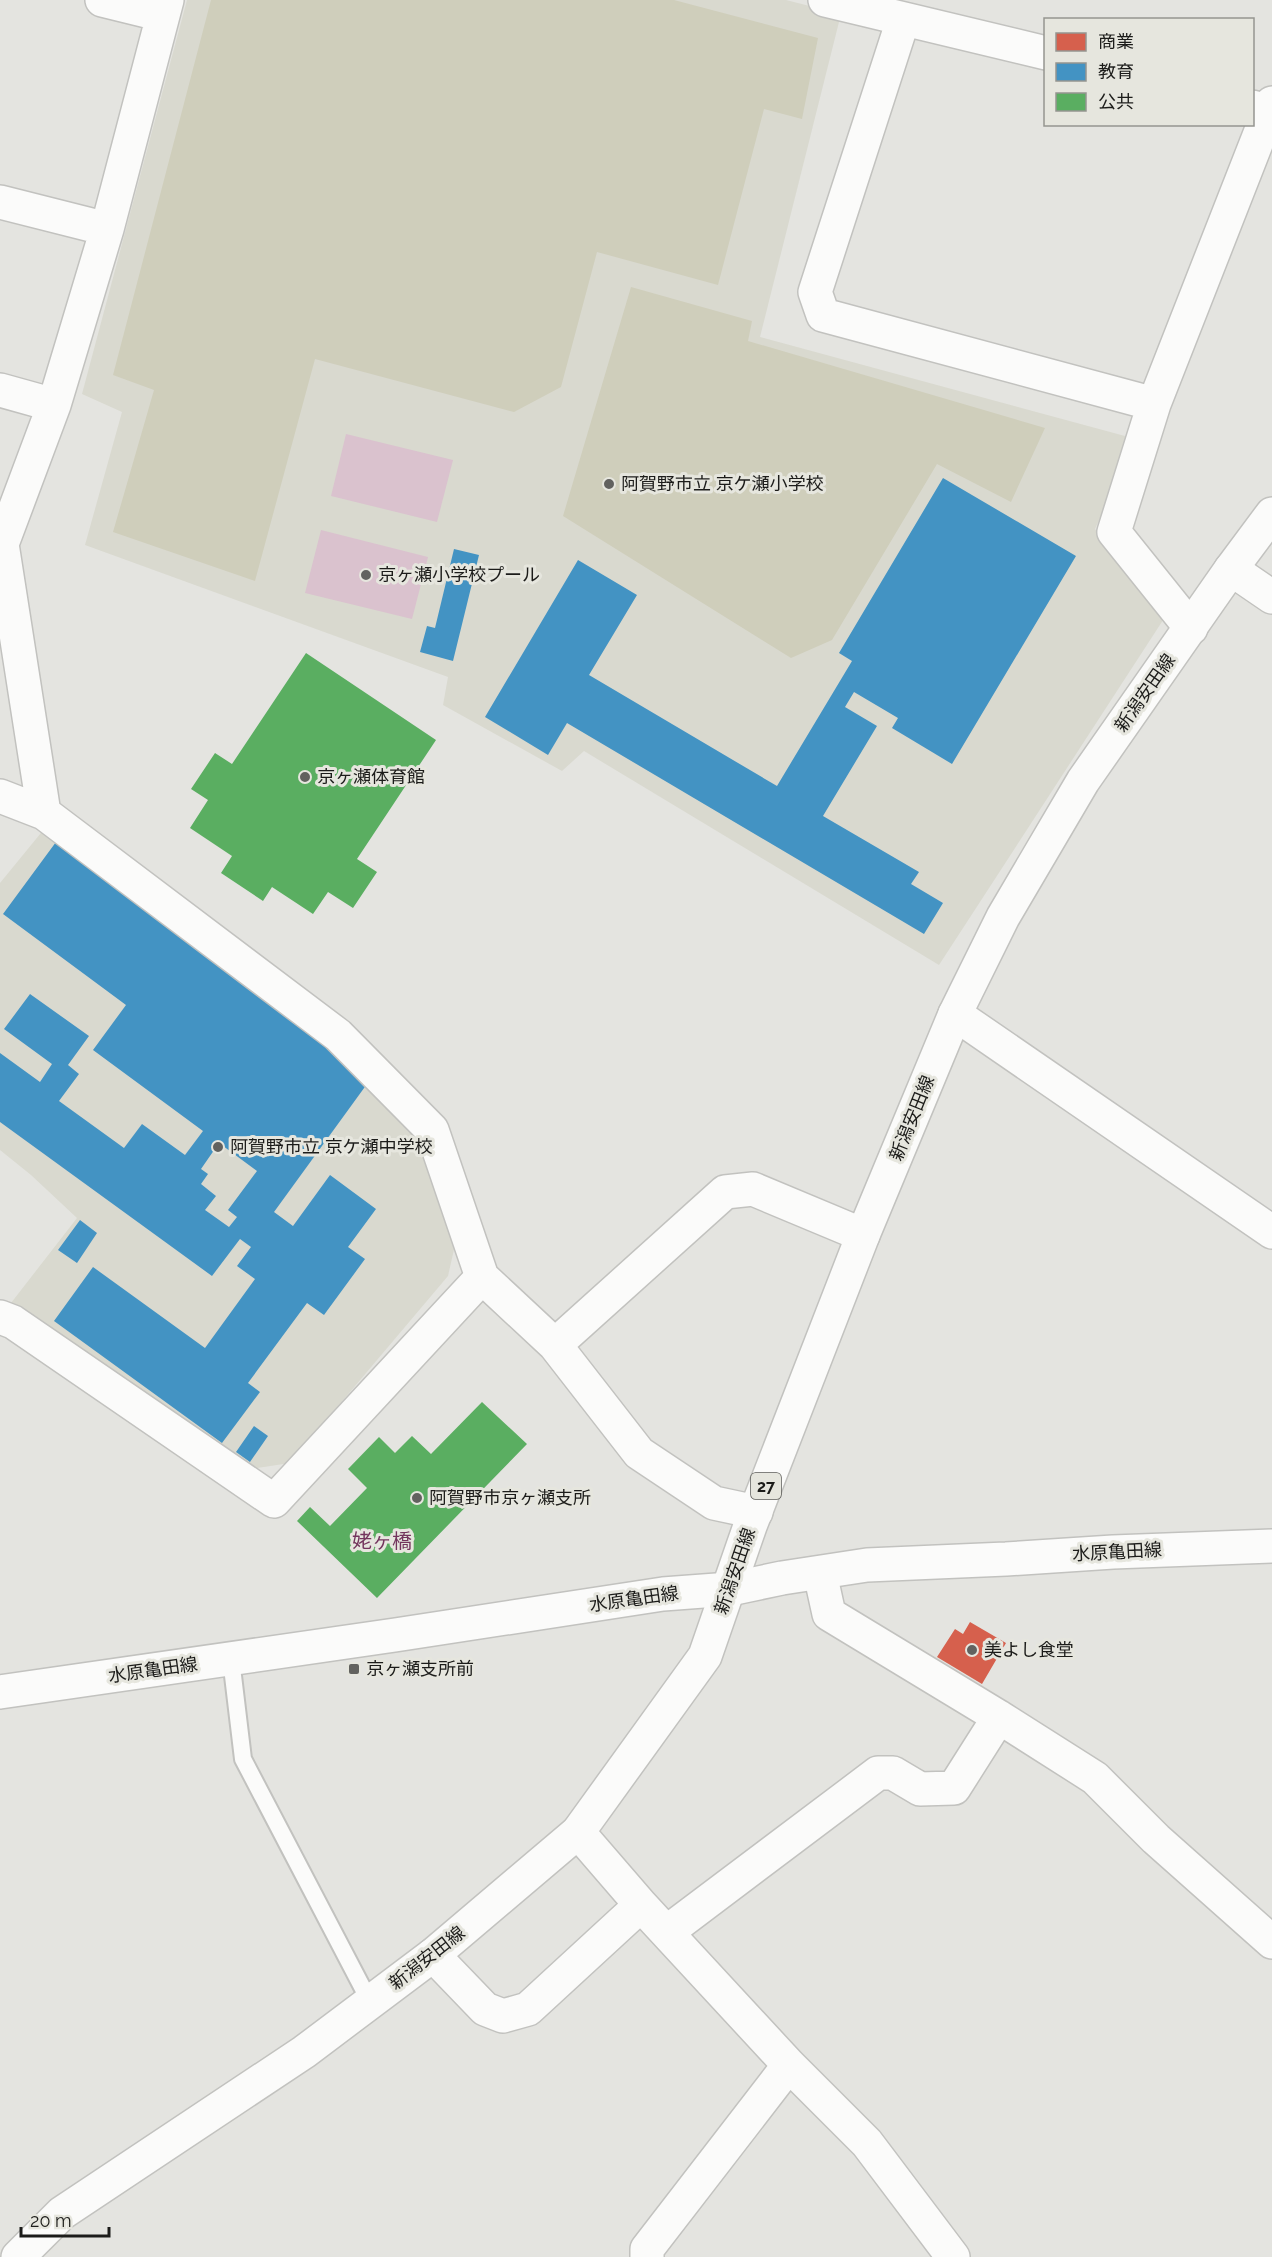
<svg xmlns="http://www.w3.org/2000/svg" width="1272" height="2257" font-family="Raleway,'Noto Sans JP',sans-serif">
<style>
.built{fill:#d9d9cf}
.green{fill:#cfcebb}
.water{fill:#dac2ce}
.shops{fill:#d6604d}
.schools{fill:#4393c3;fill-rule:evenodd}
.public{fill:#5aae61}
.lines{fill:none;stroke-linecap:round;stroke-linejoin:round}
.lane-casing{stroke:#c2c2bf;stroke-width:20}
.street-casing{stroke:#c2c2bf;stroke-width:36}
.secondary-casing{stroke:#c2c2bf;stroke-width:36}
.primary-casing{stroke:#c2c2bf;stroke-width:36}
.lane{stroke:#fbfbfa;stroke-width:16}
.street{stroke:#fbfbfa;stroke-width:33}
.secondary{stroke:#fbfbfa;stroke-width:33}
.primary{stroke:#fbfbfa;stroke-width:33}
.poi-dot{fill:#62625f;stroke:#e6e6de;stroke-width:2}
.labels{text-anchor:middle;stroke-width:6;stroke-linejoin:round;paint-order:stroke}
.shield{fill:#e6e6de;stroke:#595955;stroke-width:1.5}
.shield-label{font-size:16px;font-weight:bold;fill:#1c1c1a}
.poi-label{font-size:18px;fill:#1c1c1a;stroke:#e6e6de;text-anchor:start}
.street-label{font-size:18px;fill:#1c1c1a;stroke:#e6e6de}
.neighbourhood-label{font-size:20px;fill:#73355d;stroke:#e6e6de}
</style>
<rect width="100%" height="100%" fill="#e4e4e0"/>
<path class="built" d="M187 0H786L841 14 760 337 1136 439 1095 529 1167 614 939 965 584 751 562 771 443 705 448 677 85 545 122 412 82 394Z
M45 828 358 1062 435 1144 460 1223 448 1276 290 1463 250 1469 11 1303 77 1218 31 1175 0 1150V883Z"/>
<path class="green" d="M211 0H674L818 38 802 119 764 109 718 285 597 252 561 387 514 412 315 359 255 581 113 532 154 390 113 375Z
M631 287 752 321 748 341 1045 428 1011 502 937 464 832 640 791 658 563 516Z"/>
<path class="water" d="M346 434 453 460 437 522 331 496Z
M321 530 428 557 412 619 305 593Z"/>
<path class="shops" d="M970 1622 1006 1643 982 1684 937 1657 955 1629 963 1634Z"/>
<path class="schools" d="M943 478 1076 556 952 764 892 728 898 718 854 692 845 707 877 726 823 816 919 872 911 884 943 903 924 934 567 723 548 755 485 717 578 560 637 595 589 675 777 786 852 661 839 653Z
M454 549 479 555 453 661 420 652 427 626 435 628Z
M56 842 357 1065 351 1073 367 1084 274 1212 293 1226 330 1175 376 1209 348 1247 365 1259 324 1315 307 1303 248 1383 260 1392 222 1443 54 1321 93 1267 205 1348 255 1279 237 1266 251 1247 240 1239 212 1276 0 1122V1053L40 1082 52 1064 4 1029 30 994 89 1036 68 1065 79 1074 59 1101 124 1148 142 1124 185 1155 203 1131 93 1050 126 1005 3 914ZM219 1143 257 1171 228 1210 237 1217 229 1227 205 1210 216 1196 201 1184 208 1174 201 1169Z
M80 1220 97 1233 77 1263 58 1250Z
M254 1426 268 1436 250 1462 236 1452Z"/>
<path class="public" d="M306 653 436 740 357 859 377 872 353 908 328 892 313 914 272 887 263 901 221 873 232 856 190 828 208 800 191 789 215 753 232 764Z
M482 1402 527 1444 377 1598 297 1521 310 1507 330 1526 367 1488 348 1469 379 1437 395 1453 412 1436 431 1454Z"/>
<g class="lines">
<defs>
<path id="lane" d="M231 1659 243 1759 370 2002"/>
<path id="street" d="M102 0 163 15
M903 20 815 292 823 315 1154 404
M0 202 107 229
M0 390 54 405
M1231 569 1272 597
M1191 628 1114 532 1154 404 1272 103
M0 796 44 813 338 1035 432 1130 482 1277 555 1345 639 1453 714 1503 756 1512
M44 813 2 544 54 405 107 229 167 0
M955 1014 1272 1232
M0 1317 13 1322 274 1501 482 1277
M555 1345 725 1192 753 1189 863 1235
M820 1573 829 1614 999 1717 1095 1778 1156 1839 1272 1942
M578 1832 641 1905 789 2065 867 2143 953 2257
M667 1932 878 1773H893L920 1789 954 1788 999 1717
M433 1955 485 2009 503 2016 528 2009 641 1905
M647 2257V2249L789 2065"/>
<path id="secondary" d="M825 0 1046 53
M1252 107 1272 112
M0 1692 395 1635 663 1594 730 1589 782 1578 867 1565 1006 1559 1113 1552 1272 1546"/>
<path id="primary" d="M18 2257 62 2213 304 2052 433 1955 578 1832 705 1656 750 1526 863 1235 955 1014 1003 917 1083 781 1231 569 1272 514"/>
</defs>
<use href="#lane" class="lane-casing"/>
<use href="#street" class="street-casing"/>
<use href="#secondary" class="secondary-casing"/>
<use href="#primary" class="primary-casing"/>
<use href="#lane" class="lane"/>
<use href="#street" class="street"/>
<use href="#secondary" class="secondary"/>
<use href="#primary" class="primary"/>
</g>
<g class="poi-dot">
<circle cx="609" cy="484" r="6"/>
<circle cx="366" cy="575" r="6"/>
<circle cx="305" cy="777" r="6"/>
<circle cx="218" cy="1147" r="6"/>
<circle cx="417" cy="1498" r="6"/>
<circle cx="972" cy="1650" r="6"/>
<rect x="348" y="1663" width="12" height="12" rx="3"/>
</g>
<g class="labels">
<rect class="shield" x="751" y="1473" width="30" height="26" rx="4.5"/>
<g class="shield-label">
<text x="766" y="1492">27</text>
</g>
<g class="poi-label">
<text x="621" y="490">阿賀野市立 京ケ瀬小学校</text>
<text x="378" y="581">京ヶ瀬小学校プール</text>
<text x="317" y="783">京ヶ瀬体育館</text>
<text x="230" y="1153">阿賀野市立 京ケ瀬中学校</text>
<text x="429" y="1504">阿賀野市京ヶ瀬支所</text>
<text x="984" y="1656">美よし食堂</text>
<text x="366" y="1675">京ヶ瀬支所前</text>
</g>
<g class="street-label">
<text transform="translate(1145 693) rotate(-55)" y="6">新潟安田線</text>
<text transform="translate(912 1118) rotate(-68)" y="6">新潟安田線</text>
<text transform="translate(1117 1552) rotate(-3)" y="6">水原亀田線</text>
<text transform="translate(735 1571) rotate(-71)" y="6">新潟安田線</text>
<text transform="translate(634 1599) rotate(-8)" y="6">水原亀田線</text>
<text transform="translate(153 1670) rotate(-8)" y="6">水原亀田線</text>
<text transform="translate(427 1958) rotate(-38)" y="6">新潟安田線</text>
</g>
<g class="neighbourhood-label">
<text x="382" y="1548">姥ヶ橋</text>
</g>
</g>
<rect x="1044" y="18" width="210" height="108" fill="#e6e6de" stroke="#959590" stroke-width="1.5"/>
<rect x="1056" y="33" width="30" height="18" fill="#d6604d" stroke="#959590" stroke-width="1.5"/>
<text x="1098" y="48" font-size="18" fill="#1c1c1a">商業</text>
<rect x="1056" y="63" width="30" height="18" fill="#4393c3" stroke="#959590" stroke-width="1.5"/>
<text x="1098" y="78" font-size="18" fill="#1c1c1a">教育</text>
<rect x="1056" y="93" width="30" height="18" fill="#5aae61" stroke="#959590" stroke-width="1.5"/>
<text x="1098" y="108" font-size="18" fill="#1c1c1a">公共</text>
<path d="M21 2227v9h88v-9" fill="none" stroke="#1c1c1a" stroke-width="3"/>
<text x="30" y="2227" font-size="18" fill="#1c1c1a" stroke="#e6e6de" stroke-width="4.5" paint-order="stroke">20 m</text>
</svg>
